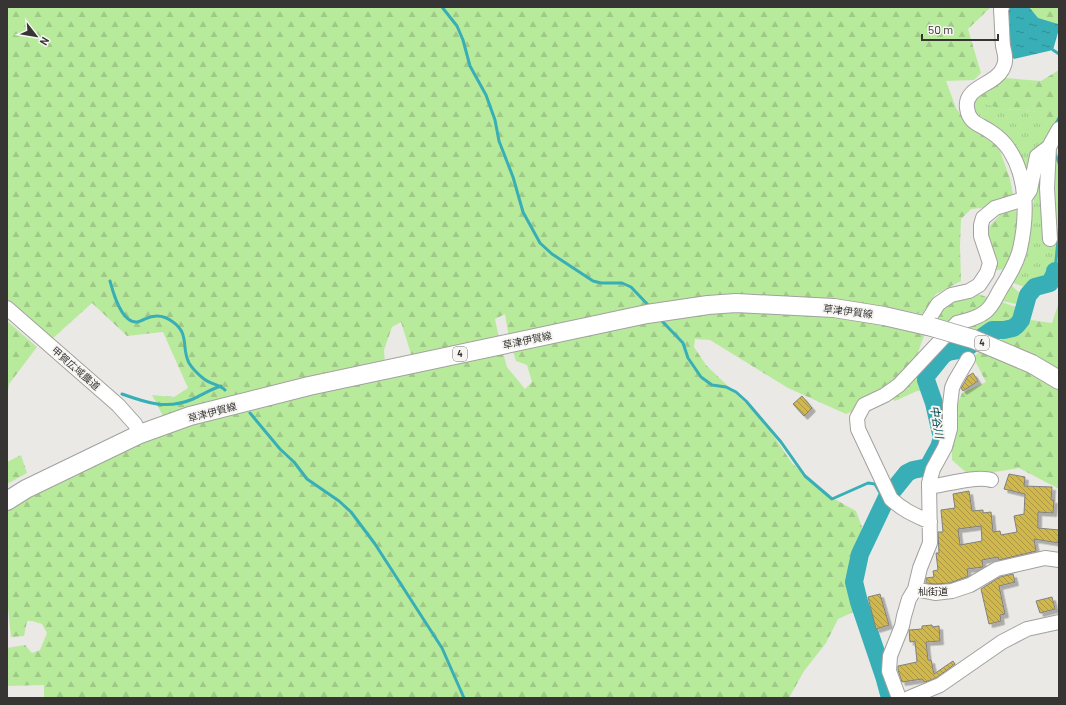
<svg xmlns="http://www.w3.org/2000/svg" width="1066" height="705" font-family="Barlow,'Noto Sans JP',sans-serif">
<style>
.grass{fill:url(#grass-tufts)}
.forest{fill:url(#forest-firs);fill-rule:evenodd}
.water{fill:url(#water-ripples)}
.lines{fill:none;stroke-linecap:round;stroke-linejoin:round}
.stream{stroke:#38aeb6;stroke-width:3}
.river{stroke:#38aeb6;stroke-width:18}
.building{fill:url(#building-back-hatch);stroke:#81817e;fill-rule:evenodd;filter:url(#shadow)}
.minor-casing{stroke:#a2a19e;stroke-width:16}
.major-casing{stroke:#a2a19e;stroke-width:20}
.minor{stroke:#fff;stroke-width:14}
.major{stroke:#fff;stroke-width:18}
.major-bridge-casing{stroke:#a2a19e;stroke-width:20;stroke-linecap:butt}
.major-bridge{stroke:#fff;stroke-width:18}
.labels{text-anchor:middle;stroke-width:4;stroke-linejoin:round;paint-order:stroke}
.shield{fill:#f7f6f3;stroke:#706f6d;stroke-width:1}
.shield-label{font-size:9px;font-weight:bold;fill:#363534}
.street-label{font-size:10px;fill:#363534;stroke:#f7f6f3}
.water-label{font-size:11px;font-style:italic;fill:#00494e;stroke:#f7f6f3}
</style>
<defs>
<pattern id="grass-tufts" width="24" height="20" patternUnits="userSpaceOnUse"><rect width="24" height="20" fill="#b8ea9c"/><path d="M3 7l-1-3M5 7V3M7 7l1-3M15 17l-1-3M17 17v-4M19 17l1-3" fill="none" stroke="#9fc987"/></pattern>
<pattern id="forest-firs" width="22" height="20" patternUnits="userSpaceOnUse"><rect width="22" height="20" fill="#b8ea9c"/><path d="M5 1l3.5 6h-7zM16 11l3.5 6h-7z" fill="#9fc987"/></pattern>
<pattern id="water-ripples" width="26" height="14" patternUnits="userSpaceOnUse"><rect width="26" height="14" fill="#38aeb6"/><path d="M2 4q2-2 4 0t4 0M15 11q2-2 4 0t4 0" fill="none" stroke="#308e95"/></pattern>
<pattern id="building-back-hatch" width="6" height="6" patternUnits="userSpaceOnUse"><rect width="6" height="6" fill="#d0b84e"/><path d="M-1 5l2 2M0 0l6 6M5-1l2 2" fill="none" stroke="#aa9642"/></pattern>
<filter id="shadow"><feDropShadow dx="3.5" dy="3.5" stdDeviation="0" flood-color="#0004"/></filter>
</defs>
<rect width="100%" height="100%" fill="#eae9e6"/>
<path class="grass" d="M993 87 1003 109 1026 110 1043 113V140L1047 142 1028 177 1006 136 991 123 978 120 970 113 973 100Z
M1056 151 1059 155V271L1047 283 1041 280 1032 290 1013 283 1012 286 1025 298 1021 305 1002 301 1027 210 1033 206C1036 186 1037 162 1056 151Z"/>
<path class="forest" d="M7 7H991L968 29 981 73 974 80 946 81 956 108 968 125 984 133 999 148 1010 179 1017 214 1015 249 1006 269 991 271 985 231 1000 215 993 207 971 209 961 219 960 246 961 281 936 294 922 314 882 306 904 322 925 334C921 342 919 353 914 360 897 383 872 404 846 414L788 388 710 340 695 339 694 347 706 365 762 419 792 463 822 492 856 511 862 527 860 570 865 590 860 609 838 619 826 643 804 671 789 698H44V685L7 686V648L25 645 32 653 40 650 47 633 42 624 32 621H27L24 636 11 637 7 598V507L22 498 168 432 164 418 152 395 174 397 188 388 163 332 127 336 92 303 52 339 7 300ZM505 314 509 338 516 361 527 365 532 382 525 389 507 367 502 349 385 364 384 350 392 327 401 322 412 357 499 338 495 319Z
M1022 7H1059V30L1030 19Z
M1059 70C1059 93 1065 124 1047 142L1043 140 1042 113 1026 110 1003 109 984 104 981 95 1005 78 1041 81Z
M976 293 989 298 988 306 953 324 937 320 944 308 963 296Z
M1002 302 1018 308 1014 315 1004 326 994 328 980 333 959 326 982 319Z
M1059 302V373L1042 359 1000 340 1017 330 1031 320 1052 323Z
M7 321 37 347 9 384 7 399Z
M945 339 964 345 940 363 929 376 927 391H917L895 401 892 399 897 391Z
M982 350 1059 383V489L1019 468 970 476 952 460V418L962 393 986 382 973 357Z
M21 455 27 473 7 484V462Z"/>
<path class="water" d="M1005 7H1029L1038 18 1058 24 1059 29 1053 50 1014 59 1008 51Z"/>
<g class="lines">
<path class="stream" d="M442 7 457 26 463 40 470 66 486 95 495 120 499 141 513 177 523 212 540 243 552 254 593 281 601 283H622L631 287 650 307
M1053 50 1059 54
M1054 127 1059 118
M1055 154 1059 163
M1055 271 1059 230
M110 281C113 292 121 323 137 322 140 322 142 320 145 319 155 314 164 315 173 322 190 334 181 348 189 363 192 368 199 375 204 379 210 384 219 384 225 390
M660 319 683 343 688 358 701 377 712 385 726 387 736 392 746 401 781 442 805 476 832 499 868 483 875 484 883 498
M122 394C147 403 167 410 193 399 202 395 211 389 221 386
M250 413 280 449 294 462 307 479 339 501 351 512 375 544 442 648 464 698"/>
<path class="river" d="M890 698 884 676 859 602 854 582 860 554 886 499 907 473 913 470 928 467 939 447 942 438 934 403 926 380V376L943 355 948 352 965 349 992 330H1004L1013 328 1017 325 1021 320 1028 295 1035 287 1050 283 1055 273V271"/>
</g>
<path class="building" d="M973 373 978 381 963 391 961 388 963 385 968 376Z
M802 396 812 408 804 416 793 404Z
M1009 474 1025 477 1024 486 1052 487 1051 500H1054L1053 513 1038 512V528L1059 530V543L1034 539 1036 551 999 560 998 557 982 560 983 567 967 569 968 576 966 577 950 583 935 584 926 583V578L934 577 933 571 938 570 936 553H939L938 532H943L941 510 955 508 953 494 969 491 972 511 983 510V513L991 512 993 532 1000 531 1001 535 1017 532 1014 516 1024 514 1025 494 1004 489ZM981 526 982 541 960 545 958 529Z
M1013 574 1015 582 999 586 1005 614 1000 615 1001 621 989 624 981 589 1000 577Z
M880 594 889 625 876 629 868 597Z
M1052 597 1055 609 1040 613 1036 601Z
M932 625V627L939 626 940 641 926 642 928 660H931L934 674 953 661 955 664 936 678 925 682 922 679 902 682 898 670V666L917 662 915 641 910 642 909 630 922 629V626Z"/>
<g class="lines">
<defs>
<path id="minor" d="M1049 147 1047 188 1050 239
M7 308 118 405 135 424 140 434
M925 325 938 304 951 295 969 291 979 285 987 273 990 263 981 236V225L983 218 995 208 1024 199 1030 190 1037 156 1049 147 1059 129
M929 487C944 485 978 475 991 480
M930 522C915 515 904 511 891 499L858 429 857 418 864 405 885 395 899 385 957 323C967 320 976 319 985 312 992 307 996 297 1000 290 1008 277 1017 263 1020 249 1027 218 1028 179 1010 151 1005 143 999 137 991 132 980 124 969 124 967 108 964 87 994 85 1002 70 1003 68 1005 64 1005 61 1006 57 1004 51 1003 46 1002 34 1002 22 1001 10L1002 7
M915 589 935 593 952 591 970 585 997 569 1045 558 1059 560
M899 698 889 671 890 656 902 626 904 616 909 599 915 589 920 568 930 543 929 483 933 469 945 447 950 429V405L952 388 955 381 968 359
M909 698 940 685 1002 642 1027 629 1059 622"/>
<path id="major" d="M1032 364 1059 380
M7 501 26 489 140 434 190 416 309 386 647 314 708 305 736 303 834 308 884 316 932 327"/>
</defs>
<use href="#minor" class="minor-casing"/>
<use href="#major" class="major-casing"/>
<use href="#minor" class="minor"/>
<use href="#major" class="major"/>
<defs>
<path id="major-bridge" d="M932 327 973 339 1032 364"/>
</defs>
<use href="#major-bridge" class="major-bridge-casing"/>
<use href="#major-bridge" class="major-bridge"/>
</g>
<g class="labels">
<g class="shield">
<rect x="975" y="336" width="14" height="14" rx="3"/>
<rect x="453" y="347" width="14" height="14" rx="3"/>
</g>
<g class="shield-label">
<text x="982" y="346">4</text>
<text x="460" y="357">4</text>
</g>
<g class="street-label">
<text transform="translate(848 311) rotate(7)" y="4">草津伊賀線</text>
<text transform="translate(527 340) rotate(-12)" y="4">草津伊賀線</text>
<text transform="translate(76 368) rotate(41)" y="4">甲賀広域農道</text>
<text transform="translate(212 412) rotate(-15)" y="4">草津伊賀線</text>
<text x="933" y="595">杣街道</text>
</g>
<g class="water-label">
<text transform="translate(937 422) rotate(81)" y="4">中谷川</text>
</g>
</g>
<rect width="1066" height="705" fill="none" stroke="#363534" stroke-width="16"/>
<g transform="translate(36 36) rotate(121)" stroke="#f7f6f3" stroke-width="3" paint-order="stroke">
<path d="M0-3L7 15L0 10L-7 15Z" fill="#363534"/>
<text y="-6" font-size="11" font-weight="bold" text-anchor="middle" fill="#363534">N</text>
</g>
<path d="M922 34v6h76v-6" fill="none" stroke="#363534" stroke-width="2"/>
<text x="928" y="34" font-size="12" fill="#363534" stroke="#f7f6f3" stroke-width="3" paint-order="stroke">50 m</text>
</svg>
